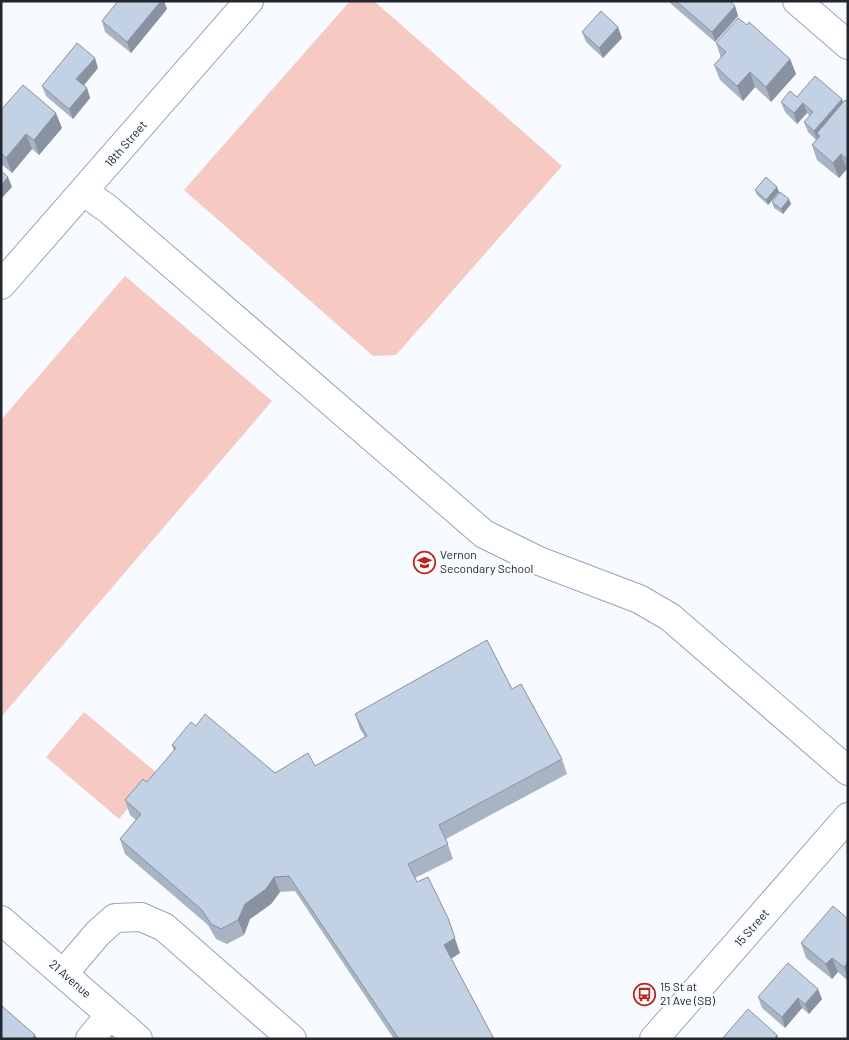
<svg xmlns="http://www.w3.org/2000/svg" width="849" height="1040" font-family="Barlow,sans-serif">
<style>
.green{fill:#f6cac2}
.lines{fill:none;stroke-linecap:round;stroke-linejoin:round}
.minor-casing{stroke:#98a5b8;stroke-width:30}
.minor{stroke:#fff;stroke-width:28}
.wall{fill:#a8b4c4}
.shaded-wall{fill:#8892a0}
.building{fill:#c3d1e4;stroke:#8892a0}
.labels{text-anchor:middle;stroke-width:4.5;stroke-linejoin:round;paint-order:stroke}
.street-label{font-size:12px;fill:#22272e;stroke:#f7fafe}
.poi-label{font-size:12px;fill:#22272e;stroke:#f7fafe;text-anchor:start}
</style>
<rect width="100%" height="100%" fill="#f7fafe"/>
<path class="green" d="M350 1H374L562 166 396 355 373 356 184 190Z
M125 276 272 401 1 717V420Z
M84 712 157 773 119 819 46 757Z"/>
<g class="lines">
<defs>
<path id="minor" d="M797 1 848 45
M84 192 108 209 484 534 539 561 639 599 670 617 848 771
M1 285 249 1
M1 920 138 1039
M64 973 98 933 115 918 141 917 164 927 292 1039
M90 1039 110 1015
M654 1039 848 817"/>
</defs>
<use href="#minor" class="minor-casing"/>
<use href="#minor" class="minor"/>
</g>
<path class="wall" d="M118 1H164L167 9 131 53 105 32 102 21Z
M670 1H730L735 6 738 16 715 42 670 3Z
M747 25 790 59 796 74 771 102 755 87 743 101 720 80 714 65 721 58 716 43Z
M582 32 622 38 603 58 586 42Z
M98 68 84 85 87 88 90 98 73 119 46 96 42 86Z
M797 97 842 99 843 102H848V170L847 169 839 178 817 160 812 145 816 140 808 132 804 122 810 116 807 113 797 124 785 112 781 102Z
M1 110 62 128 39 155 32 149 12 173 1 164Z
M777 187 779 192 768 205 757 195 755 190Z
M789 199 791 204 783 214 774 208 772 202Z
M512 689 562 759 567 774 446 839 453 859 415 878 460 953 451 959 494 1039H394L295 891 280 892 271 904 250 919 244 935 227 944 216 939 208 925 125 854 120 839 136 820 130 815 125 800 147 782 174 751 172 745 196 726 275 773 315 766 365 737 360 729 355 714Z
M848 919V981L838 972 832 979 806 958 801 943Z
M758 997 822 999 809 1014 802 1008 785 1028 762 1008Z"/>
<path class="shaded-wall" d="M161 1H164L167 9 131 53 127 42Z
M735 6 738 16 715 42 712 32Z
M618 27 622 38 603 58 599 48Z
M95 58 98 68 80 90 76 79Z
M790 59 796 74 771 102 766 87Z
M750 72 755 87 743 101 737 86Z
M87 88 90 98 73 119 69 109Z
M842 99 845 109 820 136 817 133 819 139 818 141 814 131Z
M803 103 807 113 797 124 794 113Z
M56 113 62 128 39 155 34 140Z
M26 134 32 149 12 173 6 158Z
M841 154 847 169 839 178 833 163Z
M8 177 12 187 1 199V185Z
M777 187 779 192 768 205 766 200Z
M789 199 791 204 783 214 781 209Z
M274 877 280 892 271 904 250 919 244 935 238 920 245 904Z
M448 918 460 953 449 960 444 945Z
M832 958 838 972 832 979 826 964Z
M848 962V978L844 967Z
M818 989 822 999 809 1014 805 1004Z
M798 998 802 1008 785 1028 782 1017Z
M35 1035 37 1039H32Z
M777 1035 779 1039H774Z"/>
<path class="building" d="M118 1H161L127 42 102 21Z
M676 1H730L735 6 712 32Z
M601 11 618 27 599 48 582 32Z
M738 18 747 25 749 22 790 59 766 87 750 72 737 86 714 65 726 52 716 43Z
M77 43 95 58 76 79 87 88 69 109 42 86Z
M815 76 842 99 814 131 804 122 813 112 803 103 794 113 781 102 790 91 797 97Z
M23 85 56 113 34 140 26 134 6 158 1 153V110Z
M845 100 848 102V160L841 154 833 163 812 145 820 136 817 133Z
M1 171 8 177 1 185Z
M766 177 777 187 766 200 755 190Z
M780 192 789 199 781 209 772 202Z
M487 640 512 689 521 684 562 759 439 825 448 844 408 864 417 882 428 877 448 918 455 938 444 945 494 1039H399L289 876 274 877 266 889 245 904 238 920 221 929 211 924 202 910 120 839 141 814 125 800 143 779 147 782 176 748 172 745 191 722 196 726 205 714 275 773 308 753 315 766 367 736 355 714Z
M833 906 848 919V962L844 967 832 958 826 964 801 943Z
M788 963 818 989 805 1004 798 998 782 1017 758 997Z
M2 1006 35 1035 32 1039H1V1007Z
M748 1009 777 1035 774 1039H722Z"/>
<defs>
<symbol id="school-ring" viewBox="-11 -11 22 22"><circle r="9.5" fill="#f7fafe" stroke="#b7291c" stroke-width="1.5"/><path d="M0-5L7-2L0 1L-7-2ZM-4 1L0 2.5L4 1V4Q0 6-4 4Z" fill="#b7291c"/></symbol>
<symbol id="bus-ring" viewBox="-11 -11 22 22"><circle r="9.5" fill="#f7fafe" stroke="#b7291c" stroke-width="1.5"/><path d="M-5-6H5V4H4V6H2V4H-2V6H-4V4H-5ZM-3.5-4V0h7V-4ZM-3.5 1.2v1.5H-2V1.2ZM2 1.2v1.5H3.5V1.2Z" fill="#b7291c"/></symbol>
</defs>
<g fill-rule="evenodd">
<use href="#school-ring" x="412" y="550" width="25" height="25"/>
<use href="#bus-ring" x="632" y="982" width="25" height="25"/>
</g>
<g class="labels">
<g class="street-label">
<text transform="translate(126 144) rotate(-49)" y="4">18th Street</text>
<text transform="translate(752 928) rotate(-49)" y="4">15 Street</text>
<text transform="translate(70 979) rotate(41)" y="4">21 Avenue</text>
</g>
<g class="poi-label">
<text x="440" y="559">Vernon<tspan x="440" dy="14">Secondary School</tspan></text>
<text x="660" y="991">15 St at<tspan x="660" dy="14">21 Ave (SB)</tspan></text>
</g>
</g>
<rect width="849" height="1040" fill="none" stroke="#22272e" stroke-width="5"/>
</svg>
